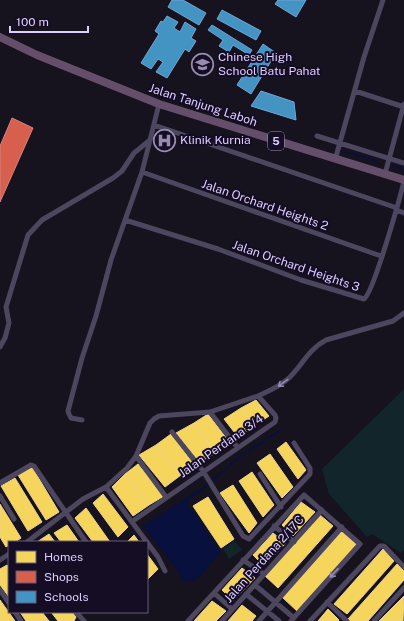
<svg xmlns="http://www.w3.org/2000/svg" width="404" height="621" font-family="'Public Sans',sans-serif">
<style>
.green{fill:#11252b}
.water{fill:#08113e}
.homes{fill:#f6d55c;stroke:#eed38d}
.shops{fill:#d6604d;stroke:#d88182}
.schools{fill:#4393c3;stroke:#71a5d5}
.lines{fill:none;stroke-linecap:round;stroke-linejoin:round}
.stream{stroke:#08113e;stroke-width:1.5}
.minor{stroke:#4c465f;stroke-width:5}
.trunk{stroke:#654e6a;stroke-width:8}
.oneway{stroke:#948aaf}
.labels{text-anchor:middle;stroke-width:4;stroke-linejoin:round;paint-order:stroke}
.shield{fill:#150d23;stroke:#a194bd;stroke-width:1}
.shield-label{font-size:11px;font-weight:bold;fill:#ddceff}
.poi-label{font-size:12px;fill:#ddceff;stroke:#150d23;text-anchor:start}
.street-label{font-size:12px;fill:#ddceff;stroke:#150d23}
</style>
<rect width="100%" height="100%" fill="#16121e"/>
<path class="green" d="M404 389V550L401 553 372 534 367 537 329 494 322 469Z
M235 541 242 550 229 559 223 549Z"/>
<path class="water" d="M200 489 202 491 191 498 187 503 221 552 197 580 183 582 175 567 143 526Z"/>
<path class="homes" d="M256 400 269 416 254 426 241 408Z
M241 408 254 426 238 437 224 419Z
M208 414 230 443 215 453 194 423Z
M194 423 215 453 200 463 176 433Z
M171 434 195 466 181 475 156 445Z
M286 442 306 470 298 479 277 449Z
M156 445 181 475 165 487 139 455Z
M270 454 293 487 282 498 257 463Z
M138 464 164 496 149 505 125 474Z
M32 467 59 512 46 520 18 475Z
M252 472 274 505 263 517 239 481Z
M125 474 149 505 133 516 112 487Z
M15 478 42 522 28 531 1 486Z
M233 485 257 523 249 533 220 493Z
M103 494 128 527 118 537 93 503Z
M208 497 234 539 221 548 193 506Z
M301 502 315 512 293 536 282 525Z
M0 504 21 538 15 542H9V545L6 547 0 537Z
M86 508 110 542H93L75 518Z
M320 515 333 526 278 588 264 575Z
M67 525 79 542H61L54 533Z
M342 531 358 544 297 611 282 597Z
M273 533 286 543 264 566 253 555Z
M49 534 55 542H37Z
M134 535 139 542H127Z
M383 549 394 561 347 614 334 604Z
M147 554 158 569 148 579 147 577Z
M397 564 404 571V580L368 621H350L348 619Z
M7 565 9 567V597L0 585V569Z
M242 568 255 578 233 601 222 590Z
M404 596 403 621H379Z
M0 600 15 621H0Z
M212 601 226 611 216 621H194Z
M242 605 256 616 252 621H228Z
M328 609 339 620 338 621H318Z
M20 612H42L49 621H26Z
M51 612H72L76 617 74 621H58Z"/>
<path class="shops" d="M12 118 33 128 0 202V146Z"/>
<path class="schools" d="M172 0H183L206 13 199 25 168 7Z
M278 0H306L296 17 275 4Z
M222 10 261 31 256 40 217 19Z
M167 16 178 22 174 28 180 32 185 22 196 29 191 38 196 41 189 52 185 49 167 78 156 72 163 62 158 59 151 69 141 63 159 34 155 31 161 21 163 22Z
M212 25 252 50 249 55 233 45 229 52 219 46 223 40 208 30Z
M263 44 276 53 251 94 237 85Z
M261 91 294 102 296 120 251 106Z"/>
<g class="lines">
<path class="stream" d="M342 151 376 161
M390 165 404 169
M201 490 242 455 281 430"/>
<path class="minor" d="M355 91 404 107
M154 125 397 208
M317 136 404 163
M335 160 364 57 383 0
M142 172 381 256
M385 174 404 104
M396 210 404 213
M125 220 218 249 301 280 364 299C373 294 400 198 404 181
M0 347 5 338 9 323 6 307 28 235 42 220 113 178 122 171 134 153 150 140
M258 396C269 391 281 386 290 377 303 364 309 349 326 340L393 321 404 313
M210 412 237 447
M82 420 71 418 69 414 68 411 82 358 96 316 111 260 142 172 159 104
M172 432 203 471 243 536 249 539 310 474V468L294 443
M136 456 166 497
M260 474 281 507
M0 483 31 465 34 466 86 542
M106 487 158 557 165 571
M0 496 14 519
M274 526 294 542
M27 542 83 499 106 487 127 468 136 456 150 423 154 419 159 416 210 412 258 396 275 415 276 418 275 422 133 521
M0 560 9 554
M243 560 264 574
M255 585 294 618
M0 590 9 603
M214 593 232 609
M246 594 279 621
M327 602 347 621
M15 612 21 621
M76 612 84 621
M188 621 304 495 360 544 291 621
M222 621 322 510
M259 621 342 527
M310 621 380 546H384L404 567
M374 621 404 588"/>
<path class="trunk" d="M0 37 37 55 159 104 404 180"/>
</g>
<defs><path id="oneway-shaft" d="M-6 0H5M1.5-3L5.5 0L1.5 3" fill="none" stroke-width="1.6" stroke-linecap="round" stroke-linejoin="round"/></defs>
<g class="oneway">
<use href="#oneway-shaft" transform="translate(283 383) rotate(144)"/>
<use href="#oneway-shaft" transform="translate(334 573) rotate(133)"/>
</g>
<defs>
<symbol id="school-ring" viewBox="-11 -11 22 22"><circle r="9.5" fill="#150d23" stroke="#978cb0" stroke-width="1.5"/><path d="M0-5L7-2L0 1L-7-2ZM-4 1L0 2.5L4 1V4Q0 6-4 4Z" fill="#978cb0"/></symbol>
<symbol id="hospital-ring" viewBox="-11 -11 22 22"><circle r="9.5" fill="#150d23" stroke="#978cb0" stroke-width="1.5"/><path d="M-5-5h3v3.5h4V-5h3V5h-3V1.5h-4V5h-3Z" fill="#978cb0"/></symbol>
</defs>
<g fill-rule="evenodd">
<use href="#school-ring" x="190" y="52" width="25" height="25"/>
<use href="#hospital-ring" x="152" y="128" width="25" height="25"/>
</g>
<g class="labels">
<rect class="shield" x="268" y="132" width="16" height="18" rx="3"/>
<g class="shield-label">
<text x="276" y="145">5</text>
</g>
<g class="poi-label">
<text x="218" y="61">Chinese High<tspan x="218" dy="14">School Batu Pahat</tspan></text>
<text x="180" y="144">Klinik Kurnia</text>
</g>
<g class="street-label">
<text transform="translate(203 105) rotate(18)" y="4">Jalan Tanjung Laboh</text>
<text transform="translate(265 205) rotate(19)" y="4">Jalan Orchard Heights 2</text>
<text transform="translate(296 266) rotate(19)" y="4">Jalan Orchard Heights 3</text>
<text transform="translate(221 446) rotate(-35)" y="4">Jalan Perdana 3/4</text>
<text transform="translate(264 559) rotate(-48)" y="4">Jalan Perdana 2/17C</text>
</g>
</g>
<rect x="8" y="541" width="140" height="72" fill="#150d23" stroke="#655a7b"/>
<rect x="16" y="551" width="20" height="12" fill="#f6d55c" stroke="#655a7b"/>
<text x="44" y="561" font-size="12" fill="#ddceff">Homes</text>
<rect x="16" y="571" width="20" height="12" fill="#d6604d" stroke="#655a7b"/>
<text x="44" y="581" font-size="12" fill="#ddceff">Shops</text>
<rect x="16" y="591" width="20" height="12" fill="#4393c3" stroke="#655a7b"/>
<text x="44" y="601" font-size="12" fill="#ddceff">Schools</text>
<path d="M10 26v6h78v-6" fill="none" stroke="#ddceff" stroke-width="2"/>
<text x="16" y="26" font-size="12" fill="#ddceff" stroke="#150d23" stroke-width="3" paint-order="stroke">100 m</text>
</svg>
